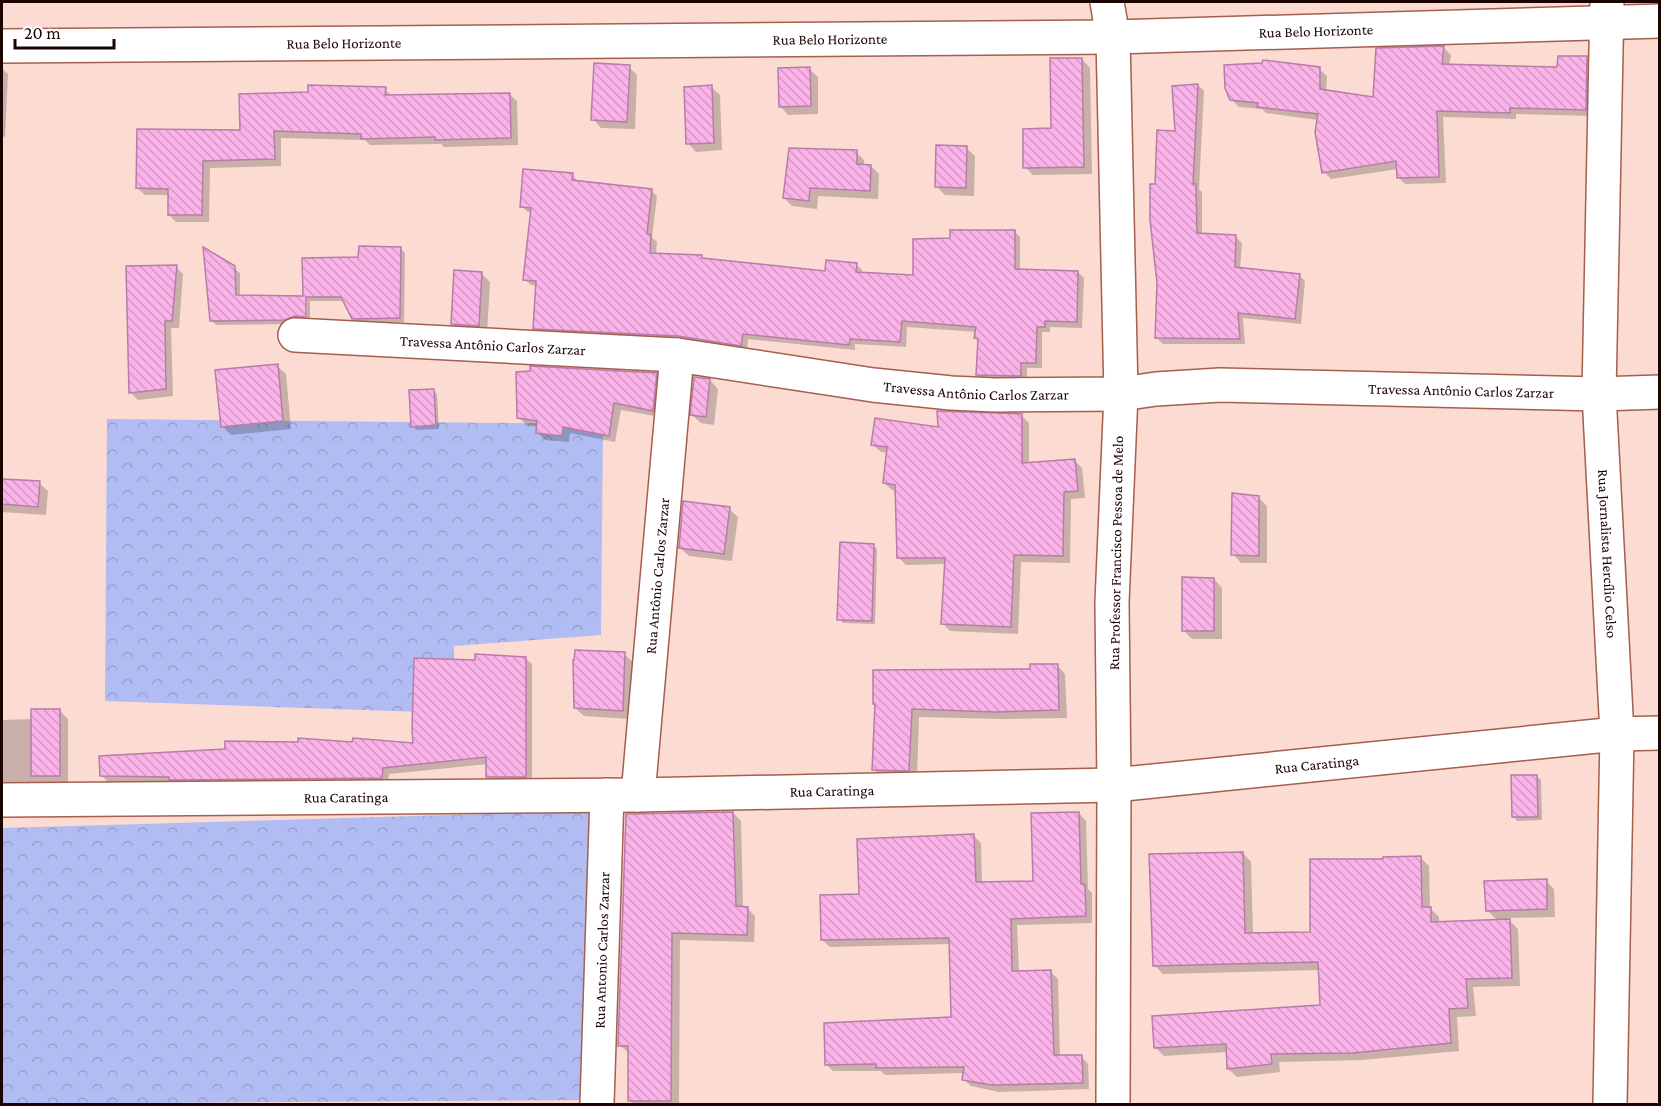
<svg xmlns="http://www.w3.org/2000/svg" width="1661" height="1106" font-family="'Crimson Pro',serif">
<style>
.forest{fill:url(#forest-crowns)}
.shadow{fill:#0003}
.building{fill:url(#building-back-hatch);stroke:#b77ca9;stroke-width:1.5}
.lines{fill:none;stroke-linecap:round;stroke-linejoin:round}
.street-casing{stroke:#a45f4d;stroke-width:36}
.street{stroke:#fff;stroke-width:33}
.labels{text-anchor:middle;stroke-width:4.5;stroke-linejoin:round;paint-order:stroke}
.street-label{font-size:15px;fill:#1c0401;stroke:#fff}
</style>
<defs>
<pattern id="forest-crowns" width="20" height="18" patternUnits="userSpaceOnUse" patternTransform="scale(1.5)"><rect width="20" height="18" fill="#b1bcf2"/><path d="M2 6a3 3 0 1 1 6 0M12 15a3 3 0 1 1 6 0" fill="none" stroke="#98a0ce"/></pattern>
<pattern id="building-back-hatch" width="6" height="6" patternUnits="userSpaceOnUse" patternTransform="scale(1.5)"><rect width="6" height="6" fill="#fab3e8"/><path d="M-1 5l2 2M0 0l6 6M5-1l2 2" fill="none" stroke="#d698c5"/></pattern>
</defs>
<rect width="100%" height="100%" fill="#fbdbd2"/>
<path class="forest" d="M107 419 603 424 601 635 454 646 452 713 105 701Z
M591 811 587 1100 2 1104V828Z"/>
<path class="shadow" d="M1444 48 1451 55 1449 66 1559 69 1587 58 1594 65 1593 116 1516 114V119L1443 117 1446 183 1405 184 1398 177V169L1331 179 1324 172 1318 120 1266 113 1262 109 1239 107 1231 99 1319 69 1327 76 1326 92 1375 99Z
M1082 59 1090 68 1092 174 1033 175 1025 167 1053 130Z
M629 67 637 75 635 129 601 128 593 119Z
M2 68 8 74 5 137 2 136Z
M809 69 818 77V114L788 115 780 106Z
M1198 85 1204 91 1199 189 1202 192V235L1236 237 1242 243 1240 269 1299 275 1305 281 1301 324 1243 318 1245 344H1163L1157 338 1159 283 1157 186Z
M711 87 720 95 722 150 696 152 688 143Z
M385 89 392 96 509 94 517 101 518 145 444 147 441 144 370 145 365 140 281 138V166L210 168 209 222H176L169 215V195H145L137 188 242 131Z
M966 148 975 156 974 196 945 195 936 186Z
M856 152 864 160V166H871L879 174 878 199 818 196 817 209 792 206 784 198Z
M572 174 578 182 651 190 657 196 652 238 657 242 656 254 701 256 705 260 827 273 856 264 862 270V274L915 276 952 239 1014 231 1020 237V271L1078 272 1084 278 1082 328 1050 327V332H1042V368H1027V381H984L978 375 979 341 976 338 977 332 907 327 906 347 855 344V350L748 339 747 351 540 334 534 328 537 286 531 285 524 279 532 213 528 212 522 206Z
M400 248 405 253 404 322 358 323 353 318 345 301H310V321H307V300H304V321L290 324 216 325 211 320 234 268 240 273V297H304L359 258Z
M176 267 183 274 179 328H171L173 396 138 400 130 392Z
M482 274 490 282 487 334 461 332 452 324Z
M277 366 286 374 291 429 231 435 222 426Z
M656 374 663 381 660 417 621 410 615 442 570 433 569 442 545 440 538 433V427L526 425 519 417Z
M710 380 718 389 714 425 701 423 692 415Z
M433 390 437 394 439 429 417 430 413 426Z
M1021 415 1029 423V464L1075 461 1082 468 1085 498 1071 499 1070 563 1021 562 1018 634 950 631 943 624 946 564 906 565 898 557 897 491 892 490 884 483 888 453 881 452 873 445 939 429Z
M2 480 39 483 48 491 46 515 2 512Z
M1258 497 1267 506V563H1241L1233 554Z
M729 509 738 517 732 561 689 556 680 548Z
M873 545 877 549 875 624 843 623 839 619Z
M1214 579 1222 588V639H1192L1184 631Z
M624 654 633 662 630 719 584 716 575 708Z
M525 658 532 664V783H494L488 777V764L389 774 388 784 108 782 101 775 354 744 415 745 476 661Z
M1057 665 1065 674 1067 718 1004 719 919 717 917 778H882L874 770 877 705Z
M59 710 68 719V784H2V720L32 719Z
M1537 776 1541 780 1542 820 1517 821 1514 817Z
M733 813 741 821 743 908H747L755 916 754 942 680 940 679 1104H633L629 1100V1053L619 1045 628 815Z
M1079 813 1086 821 1088 889 1092 893V923L1017 925 1019 972H1051L1058 979 1060 1057 1081 1056 1088 1064 1089 1089 999 1092 971 1086 963 1079 965 1073 885 1075 881 1071H833L826 1064 877 1023V1020L953 1018 950 944 830 947 822 940 860 895 974 836 981 843 982 884 1034 882Z
M1243 853 1251 862 1253 934H1312L1384 861 1420 857 1429 866 1430 908 1439 917V923L1498 921 1487 910 1546 881 1554 889 1555 917 1507 918 1518 929 1520 986 1473 987 1476 1016 1457 1017 1459 1051 1362 1060 1279 1062 1280 1072 1237 1077 1228 1069 1227 1052 1164 1056 1156 1048 1322 1006 1320 970 1163 974 1155 966Z"/>
<path class="building" d="M1444 46 1442 64 1557 67 1558 56H1587L1586 110 1510 108V113L1437 111 1439 177 1397 178 1396 161 1322 173 1315 132 1318 114 1257 107 1258 103 1230 100 1225 88 1224 65 1262 63 1263 60 1320 67V89L1373 97 1376 48Z
M1050 58H1082L1084 167 1023 168V129L1051 128Z
M594 63 630 65 627 122 591 120Z
M810 67 811 106 779 107 778 68Z
M1198 84 1193 184H1196L1197 233 1236 235 1235 267 1300 274 1295 319 1238 313 1240 339 1155 338 1157 283 1150 220V184H1155L1157 130 1175 131 1172 86Z
M308 85 386 87 385 95 510 93 511 138 435 140V137L361 139V134L274 131 275 159 203 161 202 215H168V189L136 188 137 129 240 130 239 94 308 92Z
M712 85 714 143 686 144 684 87Z
M936 145 967 146 966 188 935 187Z
M789 148 857 150V164L871 165 870 191 810 188 809 201 783 198Z
M523 169 573 173 572 180 652 189 647 234 651 235 650 253 702 255V258L825 271 826 260 857 263 856 272 913 275V239L950 238V230H1015V269L1078 271 1077 322 1045 321V327H1037L1036 363H1021V376L976 375 978 339 974 338 976 327 902 321 900 342 850 339 849 345 743 334 741 346 678 336 533 329 536 281 523 280 531 208 520 207Z
M359 246 401 247 400 318 352 319 341 297H306V317L295 316 285 320 210 321 203 247 235 266 236 295 303 296 302 258 358 257Z
M177 265 172 321H165L166 389 129 393 126 266Z
M454 270 482 272 479 326 451 324Z
M278 364 283 421 221 427 215 370Z
M530 366 657 373 653 411 614 403 609 436 563 427 562 436 536 433 537 421 517 418 516 372 530 371Z
M694 377 710 379 706 417 690 415Z
M434 389 436 425 411 427 409 390Z
M937 411 1022 414V463L1075 459 1078 491 1064 492 1063 556 1014 555 1011 627 941 624 945 558H897L895 485 883 483 887 447 871 445 875 418 938 427Z
M2 479 40 481 38 507 2 504Z
M1232 493 1259 496V556L1231 555Z
M683 501 730 507 724 554 679 548Z
M840 542 874 544 872 621 837 620Z
M1182 577 1214 578V631H1182Z
M575 650 625 652 623 711 574 708 573 660H574Z
M475 654 526 657V777H486V757L383 768 382 778 169 780V777L100 776 99 756 225 749V741L298 742V738L352 742 353 738 413 743 412 730 414 658 475 660Z
M1030 664H1058L1059 710 995 712 912 709 909 771 872 770 875 704H873V670L1030 669Z
M31 709H60V776H31Z
M1511 775H1537L1538 817H1512Z
M733 812 736 906 748 907 747 935 672 933 671 1101H628V1046H618L626 814Z
M1079 812 1081 884H1085L1086 916 1011 919 1012 971 1051 970 1054 1055H1082L1083 1083 991 1085 962 1080 964 1067 876 1068V1064L825 1065 824 1023 951 1017 949 938 821 940 820 895 859 894 857 839 974 834 976 882 1033 881 1031 813Z
M1243 852 1245 933 1310 932V859H1383V857L1421 856 1422 907H1431V922L1510 919 1512 978 1466 979 1468 1008 1449 1009 1451 1043 1353 1053 1271 1054 1272 1064 1227 1069 1226 1044 1154 1048 1152 1016 1320 1005 1318 962 1153 966 1149 854Z
M1547 879V909L1486 911 1484 881Z"/>
<g class="lines">
<defs>
<g id="street">
<path d="M1107 2 1113 37 1121 394 1112 602 1114 785 1113 1104"/>
<path id="s1" d="M1607 2 1599 394 1617 734 1610 1104"/>
<path id="s2" d="M2 46 1113 37 1660 21"/>
<path id="s3" d="M295 335 677 355 873 385 951 393 995 395 1121 394 1156 389 1220 385 1599 394 1660 392"/>
<path id="s4" d="M638 795 677 355"/>
<path id="s5" d="M2 800 638 795 1114 785 1617 734 1660 733"/>
<path id="s6" d="M597 1104 607 795"/>
</g>
</defs>
<use href="#street" class="street-casing"/>
<use href="#street" class="street"/>
</g>
<g class="labels">
<g class="street-label">
<text dy="5" stroke="none"><textPath href="#s2" startOffset="1314">Rua Belo Horizonte</textPath></text>
<text dy="5" stroke="none"><textPath href="#s2" startOffset="828">Rua Belo Horizonte</textPath></text>
<text dy="5" stroke="none"><textPath href="#s2" startOffset="342">Rua Belo Horizonte</textPath></text>
<text dy="5" stroke="none"><textPath href="#s3" startOffset="198">Travessa Antônio Carlos Zarzar</textPath></text>
<text dy="5" stroke="none"><textPath href="#s3" startOffset="684">Travessa Antônio Carlos Zarzar</textPath></text>
<text dy="5" stroke="none"><textPath href="#s3" startOffset="1170">Travessa Antônio Carlos Zarzar</textPath></text>
<text transform="translate(1116 553) rotate(-89)" y="5">Rua Professor Francisco Pessoa de Melo</text>
<text dy="5" stroke="none"><textPath href="#s1" startOffset="552">Rua Jornalista Hercílio Celso</textPath></text>
<text dy="5" stroke="none"><textPath href="#s4" startOffset="220">Rua Antônio Carlos Zarzar</textPath></text>
<text dy="5" stroke="none"><textPath href="#s5" startOffset="1316">Rua Caratinga</textPath></text>
<text dy="5" stroke="none"><textPath href="#s5" startOffset="830">Rua Caratinga</textPath></text>
<text dy="5" stroke="none"><textPath href="#s5" startOffset="344">Rua Caratinga</textPath></text>
<text dy="5" stroke="none"><textPath href="#s6" startOffset="154">Rua Antonio Carlos Zarzar</textPath></text>
</g>
</g>
<rect width="1661" height="1106" fill="none" stroke="#1c0401" stroke-width="6"/>
<path d="M15 39v9h99v-9" fill="none" stroke="#1c0401" stroke-width="3"/>
<text x="24" y="39" font-size="18" fill="#1c0401" stroke="#ffffff" stroke-width="4.5" paint-order="stroke">20 m</text>
</svg>
